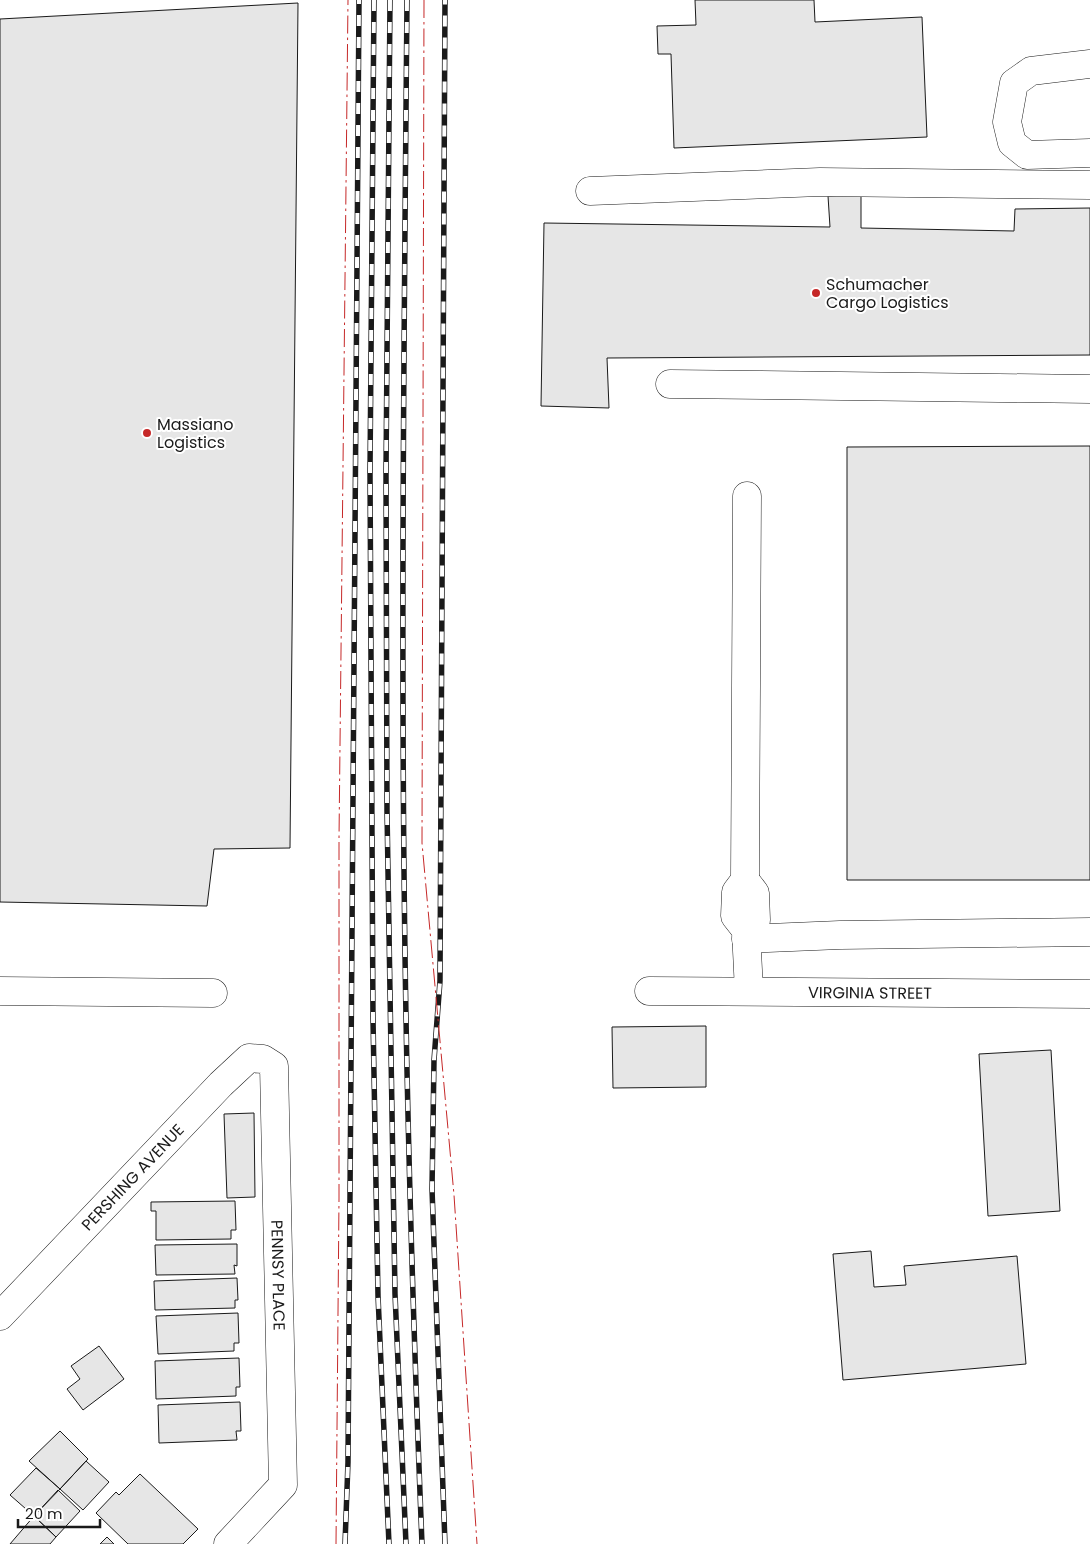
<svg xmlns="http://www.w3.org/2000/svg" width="1090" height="1544" font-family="Poppins,sans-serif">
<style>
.building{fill:#e6e6e6;stroke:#1a1a1a}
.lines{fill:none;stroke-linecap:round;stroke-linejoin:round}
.minor-casing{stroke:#1a1a1a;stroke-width:29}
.minor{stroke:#fff;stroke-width:28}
.rail-casing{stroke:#1a1a1a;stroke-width:5.5}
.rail{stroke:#fff;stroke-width:4;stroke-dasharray:11;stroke-linecap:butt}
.power{stroke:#c62828;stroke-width:1;stroke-dasharray:18 4 2.5 4;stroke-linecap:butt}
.poi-dot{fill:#c62828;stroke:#fff;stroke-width:2}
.labels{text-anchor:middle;stroke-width:4;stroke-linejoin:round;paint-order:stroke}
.poi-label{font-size:16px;fill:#1a1a1a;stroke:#fff;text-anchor:start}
.street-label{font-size:16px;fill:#1a1a1a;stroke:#fff}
</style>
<rect width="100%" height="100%" fill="#fff"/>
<path class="building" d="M695 0H814L815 22 922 17 927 137 674 148 671 54H658L657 26 696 25Z
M298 3 290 848 214 849 207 906 0 902V19Z
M861 194V228L1014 231 1015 209 1090 208V355L607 358 609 408 541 406 544 223 830 227 828 196Z
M1090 446V880H847V447Z
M706 1026V1087L613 1088 612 1027Z
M1051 1050 1060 1211 988 1216 979 1054Z
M254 1113 255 1197 227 1198 224 1114Z
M235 1201 236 1230H231V1239L156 1240V1211H151V1202Z
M237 1244V1266L234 1265 235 1274 156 1275 155 1245Z
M871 1251 874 1287 906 1285 904 1266 1017 1256 1026 1364 843 1380 833 1254Z
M237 1278 238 1300H235V1308L155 1310 154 1281Z
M238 1313 239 1343H234V1351L158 1354 156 1316Z
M99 1346 124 1379 83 1410 67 1389 80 1379 71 1366Z
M239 1358 240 1387H236V1396L156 1399 155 1361Z
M240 1402 241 1431H236L237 1440 159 1443 158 1405Z
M60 1431 88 1459 60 1489 29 1461Z
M86 1461 109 1482 83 1510 60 1489Z
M36 1468 60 1489 34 1516 10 1495Z
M140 1474 198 1529 183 1544H128L96 1513 116 1492 119 1495Z
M58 1490 80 1511 56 1537 34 1516Z
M34 1516 56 1537 50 1544H10Z
M107 1537 114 1544H100Z"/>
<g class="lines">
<defs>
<g id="minor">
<path d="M1090 64 1031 71 1014 83 1007 122 1012 143 1027 155 1090 153"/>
<path d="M590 191 820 182 1090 185"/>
<path d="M670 384 1090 389"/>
<path d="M747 496 745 880 736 892 735 916 746 930 749 991"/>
<path d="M745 880 755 893 756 920 746 930"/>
<path d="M746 939 840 935 1090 932"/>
<path d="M0 991 213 993"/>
<path id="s1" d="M649 991 1090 994"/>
<path id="s2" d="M0 1316 221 1084 249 1058 263 1059 274 1066 283 1485 228 1544"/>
</g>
</defs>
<use href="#minor" class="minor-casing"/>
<use href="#minor" class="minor"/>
<defs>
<path id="rail" d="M374 0 370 472 373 1019 378 1296 389 1544
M390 0 386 472 387 811 395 1294 406 1544
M407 0C404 339 400 678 406 1017 409 1192 415 1368 422 1544
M345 1544 348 1462 359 0
M445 1544 432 1189 434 1060 440 981 445 0"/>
</defs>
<use href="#rail" class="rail-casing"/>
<use href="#rail" class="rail"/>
<path class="power" d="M424 0 422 843 454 1195 477 1544
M336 1544 339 1199V839L348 0"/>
</g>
<g class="poi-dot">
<circle cx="816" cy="293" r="5"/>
<circle cx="147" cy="433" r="5"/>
</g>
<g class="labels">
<g class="poi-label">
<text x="826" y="290">Schumacher<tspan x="826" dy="18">Cargo Logistics</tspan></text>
<text x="157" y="430">Massiano<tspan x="157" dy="18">Logistics</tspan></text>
</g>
<g class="street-label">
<text dy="6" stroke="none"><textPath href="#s1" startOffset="221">VIRGINIA STREET</textPath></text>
<text dy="6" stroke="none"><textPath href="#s2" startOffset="192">PERSHING AVENUE</textPath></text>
<text dy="6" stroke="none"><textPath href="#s2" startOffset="595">PENNSY PLACE</textPath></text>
</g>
</g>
<path d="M18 1519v8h82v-8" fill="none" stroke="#1a1a1a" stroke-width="2.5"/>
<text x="25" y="1519" font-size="15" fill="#1a1a1a" stroke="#ffffff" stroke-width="4" paint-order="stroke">20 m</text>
</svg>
